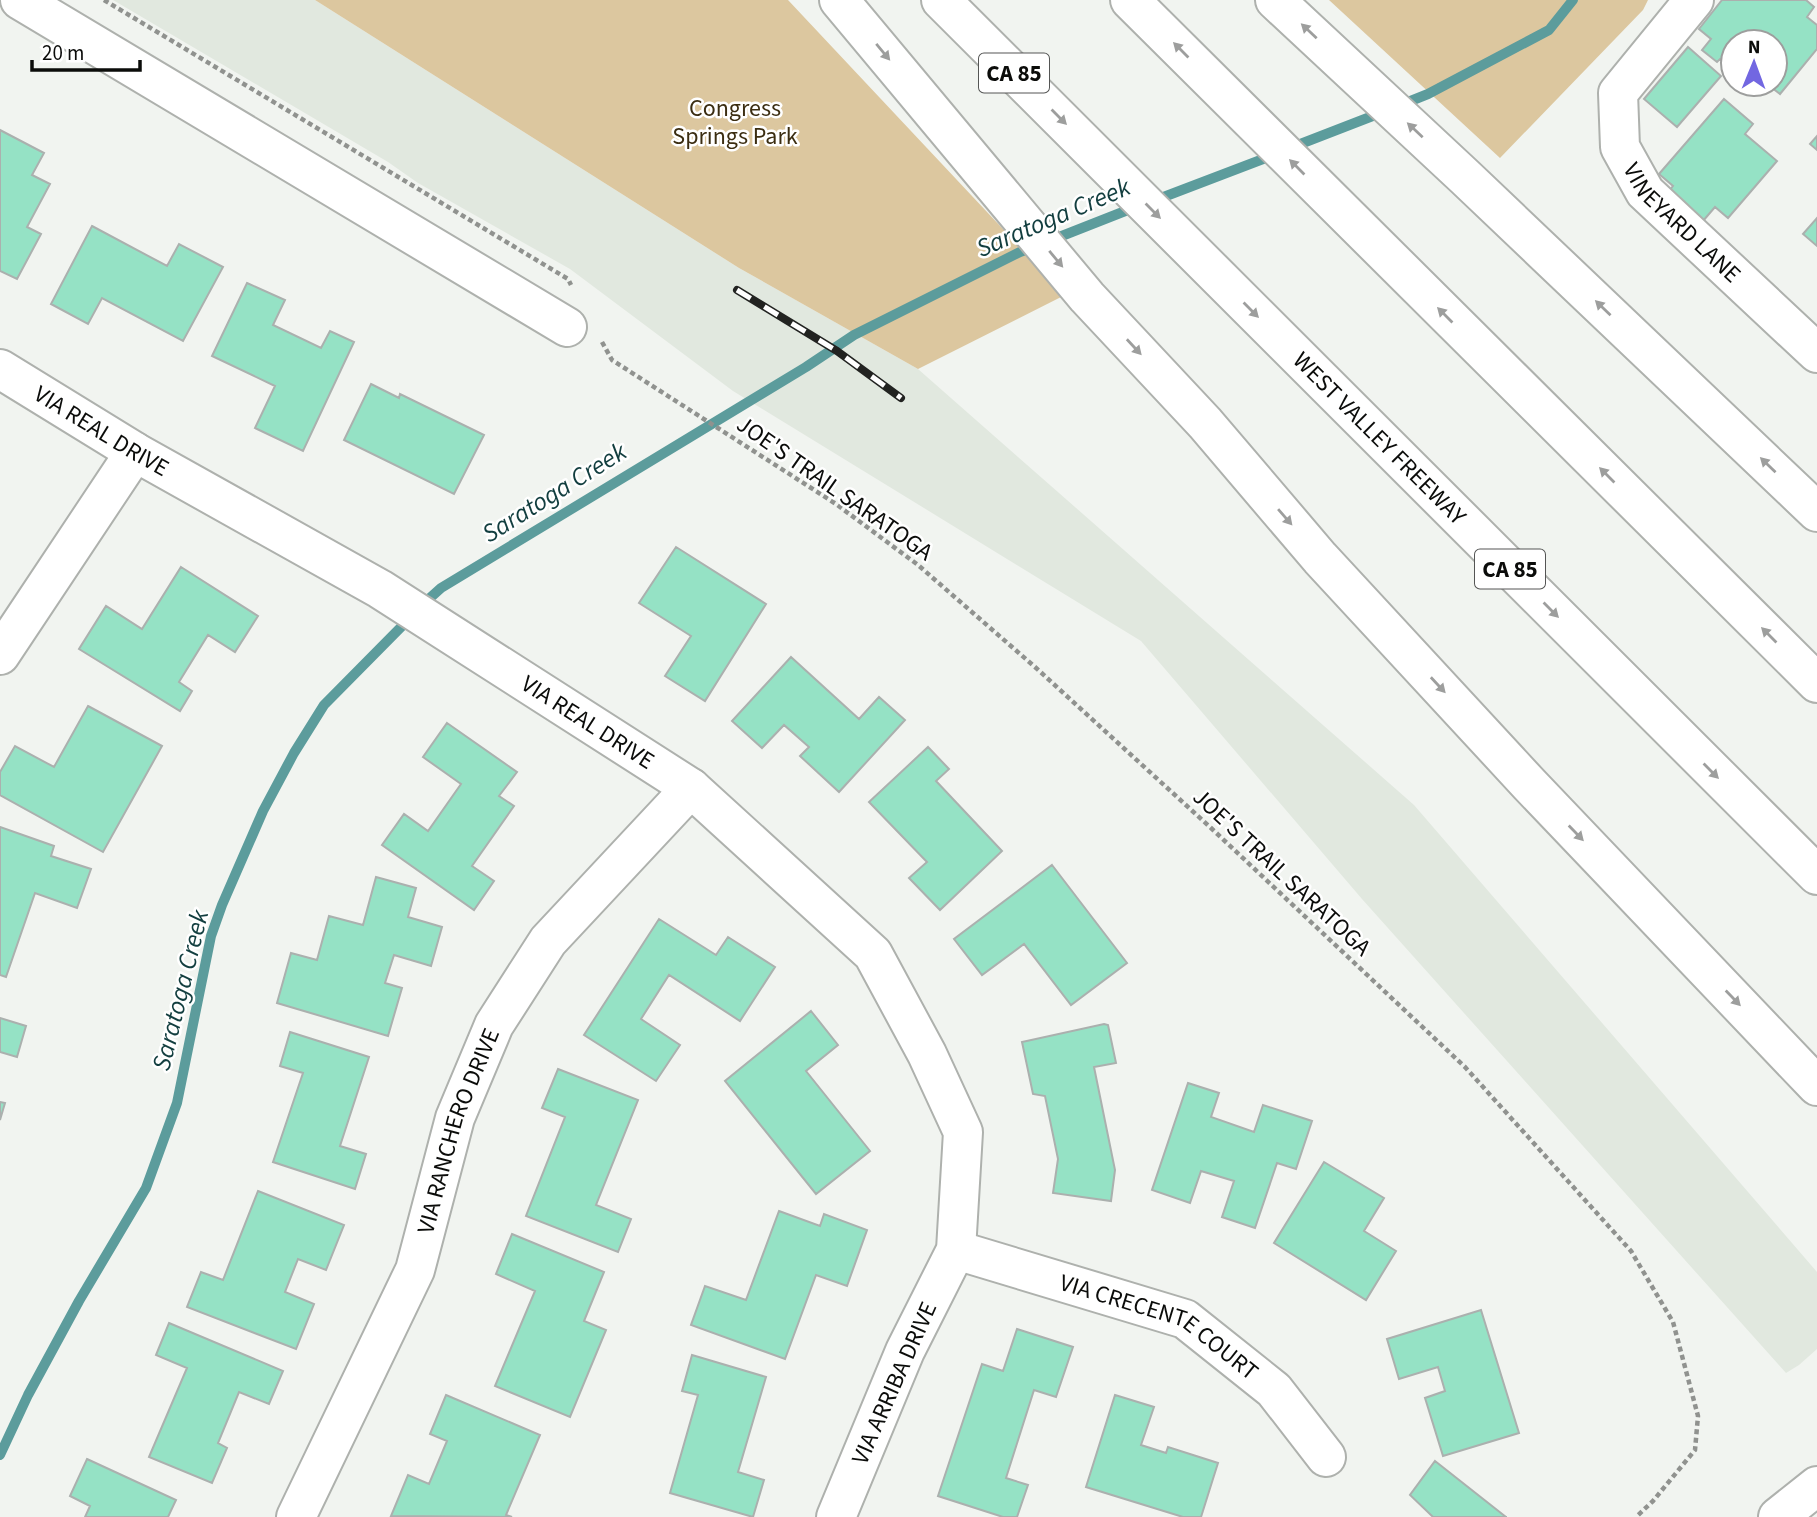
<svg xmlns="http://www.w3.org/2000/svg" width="1817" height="1517" font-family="'Source Sans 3',sans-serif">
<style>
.built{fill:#e1e8df}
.green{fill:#dcc79f}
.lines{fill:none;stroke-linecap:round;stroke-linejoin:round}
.stream{stroke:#5c9c9c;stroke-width:10}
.building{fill:#95e2c5;stroke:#abb0ae;stroke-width:2}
.minor-casing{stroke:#aeb1ad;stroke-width:42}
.major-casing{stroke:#aeb1ad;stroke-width:42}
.highway-casing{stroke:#aeb1ad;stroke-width:42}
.path{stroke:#90928f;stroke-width:4.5;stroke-dasharray:5 3.5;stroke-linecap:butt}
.minor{stroke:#fff;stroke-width:38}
.major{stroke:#fff;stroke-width:38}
.highway{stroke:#fff;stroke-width:38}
.rail-casing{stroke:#222321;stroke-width:8}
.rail{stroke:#fff;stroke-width:5;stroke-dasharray:16;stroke-linecap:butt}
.oneway{fill:#9d9e9d}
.labels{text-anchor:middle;stroke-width:5;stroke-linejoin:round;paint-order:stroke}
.shield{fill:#fff;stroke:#545554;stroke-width:2}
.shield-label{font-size:23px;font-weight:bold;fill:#0b0c0a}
.park-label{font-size:24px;fill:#3b2d11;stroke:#fff}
.street-label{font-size:24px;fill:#0b0c0a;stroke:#fff}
.water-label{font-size:26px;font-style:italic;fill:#123e3f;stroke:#fff}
</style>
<rect width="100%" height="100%" fill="#f1f4f0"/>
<path class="built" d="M113 0H315L739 268 918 369 1414 805 1817 1272V1349L1799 1365 1786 1373 1362 899 1141 641 733 391 570 269 418 183 388 162Z"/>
<path class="green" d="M315 0H788L1065 295 918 369 739 268Z
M1329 0H1648L1643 10 1500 158Z"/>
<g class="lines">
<path class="stream" d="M1398 106 1428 94 1549 30 1573 0
M1290 148 1383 112
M1153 201 1276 154
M1049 241 1138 206
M421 606 441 588 806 367 854 335 1020 252 1034 247
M0 1455 28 1395 79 1301 146 1188 177 1103 211 936 222 905 263 811 294 753 324 705 410 618"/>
</g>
<path class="building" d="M1722 0H1806L1814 7 1807 17 1817 25V49L1780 94 1767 84H1775V42H1733V70L1720 59 1717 62 1702 50 1711 39 1699 29Z
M1688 47 1721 76 1677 127 1644 99Z
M1724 99 1753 124 1745 134 1777 161 1728 218 1715 207 1703 221 1669 191 1673 186 1659 174Z
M0 130 44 153 32 175 50 184 27 227 41 234 17 279 0 271Z
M1817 136V150L1810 144Z
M1817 218V246L1803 234Z
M92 226 167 266 179 244 223 267 183 341 102 298 88 324 51 304Z
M247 283 285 300 273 325 321 348 330 331 354 342 303 451 255 428 275 386 212 356Z
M371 384 399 398 400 394 484 435 454 494 344 440Z
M676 547 766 604 705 701 665 676 691 636 639 603Z
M181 567 258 616 235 652 208 635 179 682 192 691 180 711 79 649 106 606 142 629Z
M791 657 859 719 879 697 905 720 839 792 800 756 809 747 784 725 762 748 732 721Z
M88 706 162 746 103 852 0 795V772L15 746 54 767Z
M447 723 517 772 499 796 514 806 472 866 494 881 474 910 382 845 404 814 428 831 461 784 423 757Z
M928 747 949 769 936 781 1002 851 940 910 909 878 927 862 869 802Z
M0 827 54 846 51 856 91 869 77 908 35 893 6 977 0 975Z
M1052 865 1127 963 1071 1005 1024 944 982 975 954 939Z
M376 877 416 888 408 917 442 927 431 966 394 955 385 983 402 988 388 1036 277 1003 291 953 317 960 329 916 363 925Z
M659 919 716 955 728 937 775 967 740 1021 669 975 641 1019 680 1045 656 1081 584 1035Z
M811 1011 838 1045 806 1071 870 1151 816 1194 725 1081Z
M0 1018 26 1026 17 1057 0 1052Z
M1104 1024 1108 1025 1116 1063 1094 1067 1115 1170 1111 1201 1053 1193 1058 1159 1045 1096 1033 1094 1022 1042Z
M290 1032 369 1057 340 1146 366 1154 355 1189 273 1162 303 1073 280 1066Z
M558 1069 638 1100 596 1205 631 1219 618 1252 526 1216 565 1117 542 1108Z
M1188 1083 1219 1093 1211 1117 1254 1132 1263 1105 1312 1121 1296 1169 1277 1163 1255 1228 1222 1217 1234 1181 1201 1171 1190 1203 1152 1190Z
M0 1102 5 1103 0 1120Z
M1324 1162 1384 1198 1364 1231 1396 1251 1366 1300 1274 1243Z
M258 1191 344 1225 326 1270 298 1259 285 1292 314 1304 296 1349 187 1307 201 1272 223 1280Z
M779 1211 820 1226 824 1214 867 1230 847 1286 816 1275 785 1359 691 1325 705 1286 746 1300Z
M512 1234 604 1272 584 1321 606 1330 570 1417 495 1386 535 1291 496 1274Z
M1481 1310 1519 1433 1443 1456 1425 1398 1445 1391 1438 1367 1399 1379 1387 1339Z
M169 1323 283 1371 269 1404 239 1392 218 1443 227 1448 212 1483 149 1457 187 1368 156 1355Z
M1017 1329 1073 1347 1056 1397 1034 1390 1006 1478 1028 1485 1017 1517H1003L938 1496 982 1364 1003 1371Z
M692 1355 766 1377 738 1472 764 1480 753 1517 670 1493 698 1395 682 1391Z
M446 1395 540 1435 506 1515 512 1517 391 1516 408 1475 429 1484 447 1441 430 1434Z
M1115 1395 1154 1407 1141 1445 1166 1453 1168 1447 1218 1463 1201 1517H1183L1086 1487Z
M87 1459 176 1500 168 1517H85L90 1506 70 1496Z
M1435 1461 1506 1517H1507H1433L1410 1495Z"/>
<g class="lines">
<defs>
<g id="minor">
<path d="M20 0 567 327"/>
<path id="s1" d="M1694 0 1618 93 1620 147 1645 192 1817 353"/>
<path id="s2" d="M0 369 135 452 380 589 691 788 873 954 927 1054 963 1132 956 1250 905 1351 836 1517"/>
<path d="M0 655 135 452"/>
<path id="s3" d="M956 1250 1185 1319 1274 1390 1326 1457"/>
<path id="s4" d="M296 1517 415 1270 455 1118 494 1025 548 941 691 788"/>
</g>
<path id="major" d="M1778 1517 1817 1486"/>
<g id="highway">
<path d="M839 0 1087 297 1205 423 1320 558 1529 784 1817 1086"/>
<path id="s5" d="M941 0 1817 875"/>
<path d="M1130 0 1817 683"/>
<path d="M1275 0 1465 177 1817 512"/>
</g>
</defs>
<use href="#minor" class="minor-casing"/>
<use href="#major" class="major-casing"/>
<use href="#highway" class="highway-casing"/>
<path class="path" d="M104 0 568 279 571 285
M602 342 612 360 836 504 918 565 1035 667 1211 828 1465 1067 1631 1251 1673 1322 1698 1416 1695 1450 1653 1501 1636 1517"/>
<use href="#minor" class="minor"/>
<use href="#major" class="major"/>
<use href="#highway" class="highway"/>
<defs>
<path id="rail" d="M737 290 837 351 901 398"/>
</defs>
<use href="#rail" class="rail-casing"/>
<use href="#rail" class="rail"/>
</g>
<defs><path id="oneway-solid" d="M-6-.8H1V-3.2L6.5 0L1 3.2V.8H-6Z" transform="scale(1.75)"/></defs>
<g class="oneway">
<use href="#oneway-solid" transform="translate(1309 31) rotate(-137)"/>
<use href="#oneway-solid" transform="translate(1181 50) rotate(-135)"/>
<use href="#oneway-solid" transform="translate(883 52) rotate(50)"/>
<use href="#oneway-solid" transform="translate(1059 117) rotate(45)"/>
<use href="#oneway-solid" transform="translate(1415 130) rotate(-137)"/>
<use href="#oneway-solid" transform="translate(1297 167) rotate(-135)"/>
<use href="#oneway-solid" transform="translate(1153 211) rotate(45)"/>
<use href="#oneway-solid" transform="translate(1056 259) rotate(50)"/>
<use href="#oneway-solid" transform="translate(1603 308) rotate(-136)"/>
<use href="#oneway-solid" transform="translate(1251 310) rotate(45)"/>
<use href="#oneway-solid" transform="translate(1445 315) rotate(-135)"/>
<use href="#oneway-solid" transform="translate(1134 347) rotate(47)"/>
<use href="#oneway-solid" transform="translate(1768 465) rotate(-136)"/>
<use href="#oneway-solid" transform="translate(1607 475) rotate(-135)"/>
<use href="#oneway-solid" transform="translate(1285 517) rotate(49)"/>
<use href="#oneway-solid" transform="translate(1551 610) rotate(45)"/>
<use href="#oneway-solid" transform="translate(1769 635) rotate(-135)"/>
<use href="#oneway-solid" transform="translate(1438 685) rotate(47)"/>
<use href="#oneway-solid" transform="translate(1711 771) rotate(45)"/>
<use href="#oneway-solid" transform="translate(1576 833) rotate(46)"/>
<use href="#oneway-solid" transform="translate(1733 998) rotate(46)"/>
</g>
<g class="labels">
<g class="shield">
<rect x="979" y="53.5" width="70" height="39" rx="5"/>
<rect x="1475" y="549.5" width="70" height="39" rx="5"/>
</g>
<g class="shield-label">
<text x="1014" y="81">CA 85</text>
<text x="1510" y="577">CA 85</text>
</g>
<g class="park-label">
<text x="735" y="116">Congress<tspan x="735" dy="28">Springs Park</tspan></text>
</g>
<g class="street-label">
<text dy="8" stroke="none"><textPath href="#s1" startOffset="273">VINEYARD LANE</textPath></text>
<text dy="8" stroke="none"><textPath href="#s2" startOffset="119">VIA REAL DRIVE</textPath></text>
<text dy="8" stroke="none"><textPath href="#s5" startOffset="620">WEST VALLEY FREEWAY</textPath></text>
<text transform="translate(835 488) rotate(35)" y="8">JOE'S TRAIL SARATOGA</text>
<text dy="8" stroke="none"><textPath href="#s2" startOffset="686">VIA REAL DRIVE</textPath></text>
<text transform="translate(1282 872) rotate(43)" y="8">JOE'S TRAIL SARATOGA</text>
<text dy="8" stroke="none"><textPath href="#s4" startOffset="420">VIA RANCHERO DRIVE</textPath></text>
<text dy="8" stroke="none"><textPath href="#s3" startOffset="219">VIA CRECENTE COURT</textPath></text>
<text transform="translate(894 1383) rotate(-66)" y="8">VIA ARRIBA DRIVE</text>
</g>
<g class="water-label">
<text transform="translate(1053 217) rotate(-23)" y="9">Saratoga Creek</text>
<text transform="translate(554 492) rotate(-32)" y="9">Saratoga Creek</text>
<text transform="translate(180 990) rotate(-76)" y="9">Saratoga Creek</text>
</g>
</g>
<g transform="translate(1754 63) rotate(1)"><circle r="33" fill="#ffffff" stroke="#9d9e9d" stroke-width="2"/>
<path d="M0-5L12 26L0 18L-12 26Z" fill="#7267e1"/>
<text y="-10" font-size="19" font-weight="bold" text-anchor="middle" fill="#0b0c0a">N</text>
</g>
<path d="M32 60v10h108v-10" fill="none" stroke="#0b0c0a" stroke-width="3.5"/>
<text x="42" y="60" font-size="21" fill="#0b0c0a" stroke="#ffffff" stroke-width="5" paint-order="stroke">20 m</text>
</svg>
